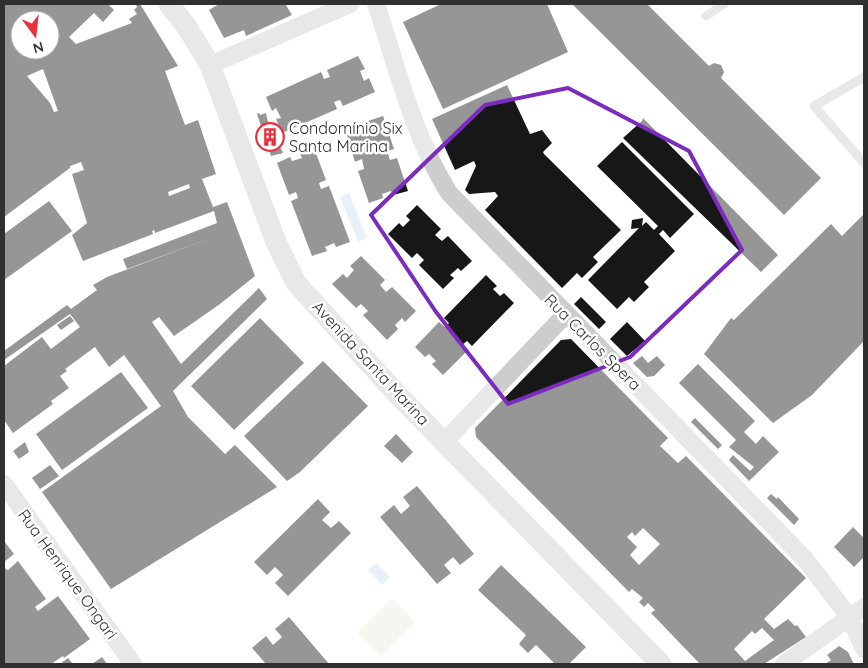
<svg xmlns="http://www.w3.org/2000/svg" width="868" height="668" font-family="Quicksand,sans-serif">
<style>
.green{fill:#e6eede}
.water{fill:#cae0ee}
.building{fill:#171717;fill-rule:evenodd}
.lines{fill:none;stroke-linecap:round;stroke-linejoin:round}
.service{stroke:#cdcdcd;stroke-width:9}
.minor{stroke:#cdcdcd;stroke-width:18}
.tertiary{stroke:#cdcdcd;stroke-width:21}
.marked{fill:none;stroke:#7b2cbf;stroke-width:4;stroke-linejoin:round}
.labels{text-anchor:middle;stroke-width:5;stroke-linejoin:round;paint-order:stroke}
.poi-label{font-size:16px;fill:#303030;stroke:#fff;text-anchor:start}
.street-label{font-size:16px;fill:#303030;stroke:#fff}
</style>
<rect width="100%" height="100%" fill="#fff"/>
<path class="green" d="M392 599 415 622 381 656 358 633Z"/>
<path class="water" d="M349 193 367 238 358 242 340 197Z
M376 563 390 577 382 585 368 570Z"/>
<path class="building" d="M4 4H108L114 10 103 22 94 13 69 37 76 44 132 23 129 19 137 14 134 10 137 7 136 5 140 4 178 66 165 71 185 125 198 120 216 174 202 179 213 207 227 202 255 276 220 304 174 336 159 317 152 322 181 364 259 288 267 299 173 391 188 417 225 454 235 445 277 487 111 589 42 492 161 406 124 355 109 367 95 347 65 369 67 371 60 376 69 388 51 401 53 404 13 433 4 420V366L42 337 51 349 80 327 70 314 4 360V351L67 305 71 309 97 290 93 285 107 277 221 234 127 269 123 259 217 223 214 211 155 233 154 230 152 231 153 234 83 261 72 235 87 223 72 174 84 170 81 162 70 166V168L4 217ZM20 20H50V50H20ZM43 69 58 111 54 112 50 103 27 76ZM189 184 190 188 169 196 168 192Z
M219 4H289L286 5 292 15 246 36 244 30 224 38 209 10Z
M441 4H547L568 52 443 109 403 22Z
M572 4H647L709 66 714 63 721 65 724 72 721 78 821 178 784 215Z
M358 56 365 69 360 71 364 81 369 78 375 92 343 106 340 100 334 102 337 109 282 133 276 119 281 118 276 108 272 111 266 97 321 72 324 79 330 77 327 70Z
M507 85 530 134 542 130 552 143 543 152 544 154 621 230 593 257 598 262 582 278 577 273 562 288 485 210 498 196 495 192 469 194 465 190 476 166 474 161 455 170 432 119Z
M259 113 260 115 266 113 270 131 272 130 283 153 271 156 257 114Z
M383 116 394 149 387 151 390 160 397 158 408 191 393 195 391 191 382 194 383 198 369 203 358 171 364 169 362 159 355 162 345 129 359 125 361 130 370 127 368 121Z
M643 118 778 255 761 272 623 138 642 121Z
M622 142 694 214 670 238 663 230 659 234 675 251 644 282 649 287 634 302 629 297 617 309 588 280 639 228 631 229 632 220 643 218 642 226 646 222 654 230 658 226 597 166Z
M314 148 326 180 319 183 321 189 329 186 350 242 336 247 334 243 325 247 327 251 312 256 291 201 298 198 296 192 289 195 277 163 290 157 292 161 302 158 300 154Z
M49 201 72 231 4 280V234Z
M417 205 441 229 435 235 442 241 448 236 472 261 461 271 458 268 450 275 454 278 443 289 419 265 424 260 417 253 412 258 388 234 399 223 403 227 410 220 406 216Z
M864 214V341L812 395 773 423 704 354 731 318 734 320 831 224 842 236Z
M361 256 385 280 380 285 386 292 392 287 416 311 405 322 402 318 395 325 398 329 387 340 363 315 368 311 361 304 356 308 332 284 343 274 347 278 354 270 350 266Z
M486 275 497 286 493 289 500 296 504 293 514 303 472 346 467 341 462 345 468 350 443 375 432 364 436 361 429 354 425 357 415 347 439 322 445 327 449 323 444 318Z
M581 297 606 322 599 329 574 304Z
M70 316 74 321 61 330 57 325Z
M260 318 304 363 234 430 191 386Z
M627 322 645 341 627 356 610 339Z
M571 339 668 438 660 446 678 463 686 456 806 578 764 619 774 629 788 619 795 626 797 625 806 637 764 664H700L651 613 655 610 648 603 644 607 639 602 643 598 632 589 629 592 476 437 475 428 561 340ZM643 528 660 544 639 565 630 555 637 547 627 537 632 532 635 536ZM762 628 774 640 745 661 734 649 752 631 755 634Z
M642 356 648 363 657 356 665 365 654 376 647 377 633 363Z
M323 361 368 406 300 472 287 481 244 436Z
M698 364 755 421 744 432 756 444 763 436 779 452 749 481 729 460 733 455 750 471 754 467 729 447 736 440 679 383Z
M121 372 148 408 62 470 36 434Z
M695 418 722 445 718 449 691 422Z
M396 434 413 452 402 463 384 446Z
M25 442 29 452 19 459 13 451Z
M50 465 59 476 40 489 32 478Z
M417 486 474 554 460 565 453 557 444 565 451 573 437 584 380 517 394 505 401 514 410 506 403 497Z
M771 494 777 499 778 497 799 519 794 525 767 498Z
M318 499 330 512 322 520 331 528 339 521 351 533 288 596 275 583 283 575 275 567 267 575 254 562Z
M853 527 864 538V557L854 567 834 547Z
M4 541 14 554 4 562Z
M18 561 46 599 35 607 38 611 58 596 90 639 64 658 63 656 51 664H4V568L8 570Z
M501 565 586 647 569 664H555L536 645 528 653 519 644 526 635 478 590Z
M289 617 329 664H266L252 648 266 636 273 645 282 637 275 629Z
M839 646 848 652 854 664H825L831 660 827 655Z
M102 657 107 664H92Z
M68 658 73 664H60Z"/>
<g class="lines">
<path class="service" d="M706 16 724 4
M864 77 814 106 864 163"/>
<path class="minor" d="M376 4C397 67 413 136 449 193L805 559 850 618 864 649
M210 65 350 4
M445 441 565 315
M4 484 133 664
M784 664 864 607"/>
<path class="tertiary" d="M169 4 187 27 210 65 276 242 296 283 398 395 661 664"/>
</g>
<path d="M0 0H868V668H0ZM568 88 689 151 742 250 630 357 508 404 436 312 371 215 485 105Z" fill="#fff" fill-opacity=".55" fill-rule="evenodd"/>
<path class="marked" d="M568 88 689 151 742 250 630 357 508 404 436 312 371 215 485 105Z"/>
<defs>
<symbol id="building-ring" viewBox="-11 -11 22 22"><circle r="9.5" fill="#fff" stroke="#eb2f3c" stroke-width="1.5"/><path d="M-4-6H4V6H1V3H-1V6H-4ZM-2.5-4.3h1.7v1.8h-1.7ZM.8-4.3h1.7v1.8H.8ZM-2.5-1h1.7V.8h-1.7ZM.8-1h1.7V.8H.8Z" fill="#eb2f3c"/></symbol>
</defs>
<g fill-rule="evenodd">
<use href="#building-ring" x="254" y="121" width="32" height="32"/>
</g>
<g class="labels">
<g class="poi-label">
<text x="289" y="134">Condomínio Six<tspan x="289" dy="18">Santa Marina</tspan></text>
</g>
<g class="street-label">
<text transform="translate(593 342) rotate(45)" y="6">Rua Carlos Spera</text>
<text transform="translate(371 363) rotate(47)" y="6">Avenida Santa Marina</text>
<text transform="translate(68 574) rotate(54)" y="6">Rua Henrique Ongari</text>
</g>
</g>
<rect width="868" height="668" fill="none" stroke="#303030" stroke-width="10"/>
<g transform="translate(35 35) rotate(165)"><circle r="24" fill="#ffffff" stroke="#acacac"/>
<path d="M0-4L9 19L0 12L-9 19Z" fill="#eb2f3c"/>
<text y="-8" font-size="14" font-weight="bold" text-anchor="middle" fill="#303030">N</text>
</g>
</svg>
